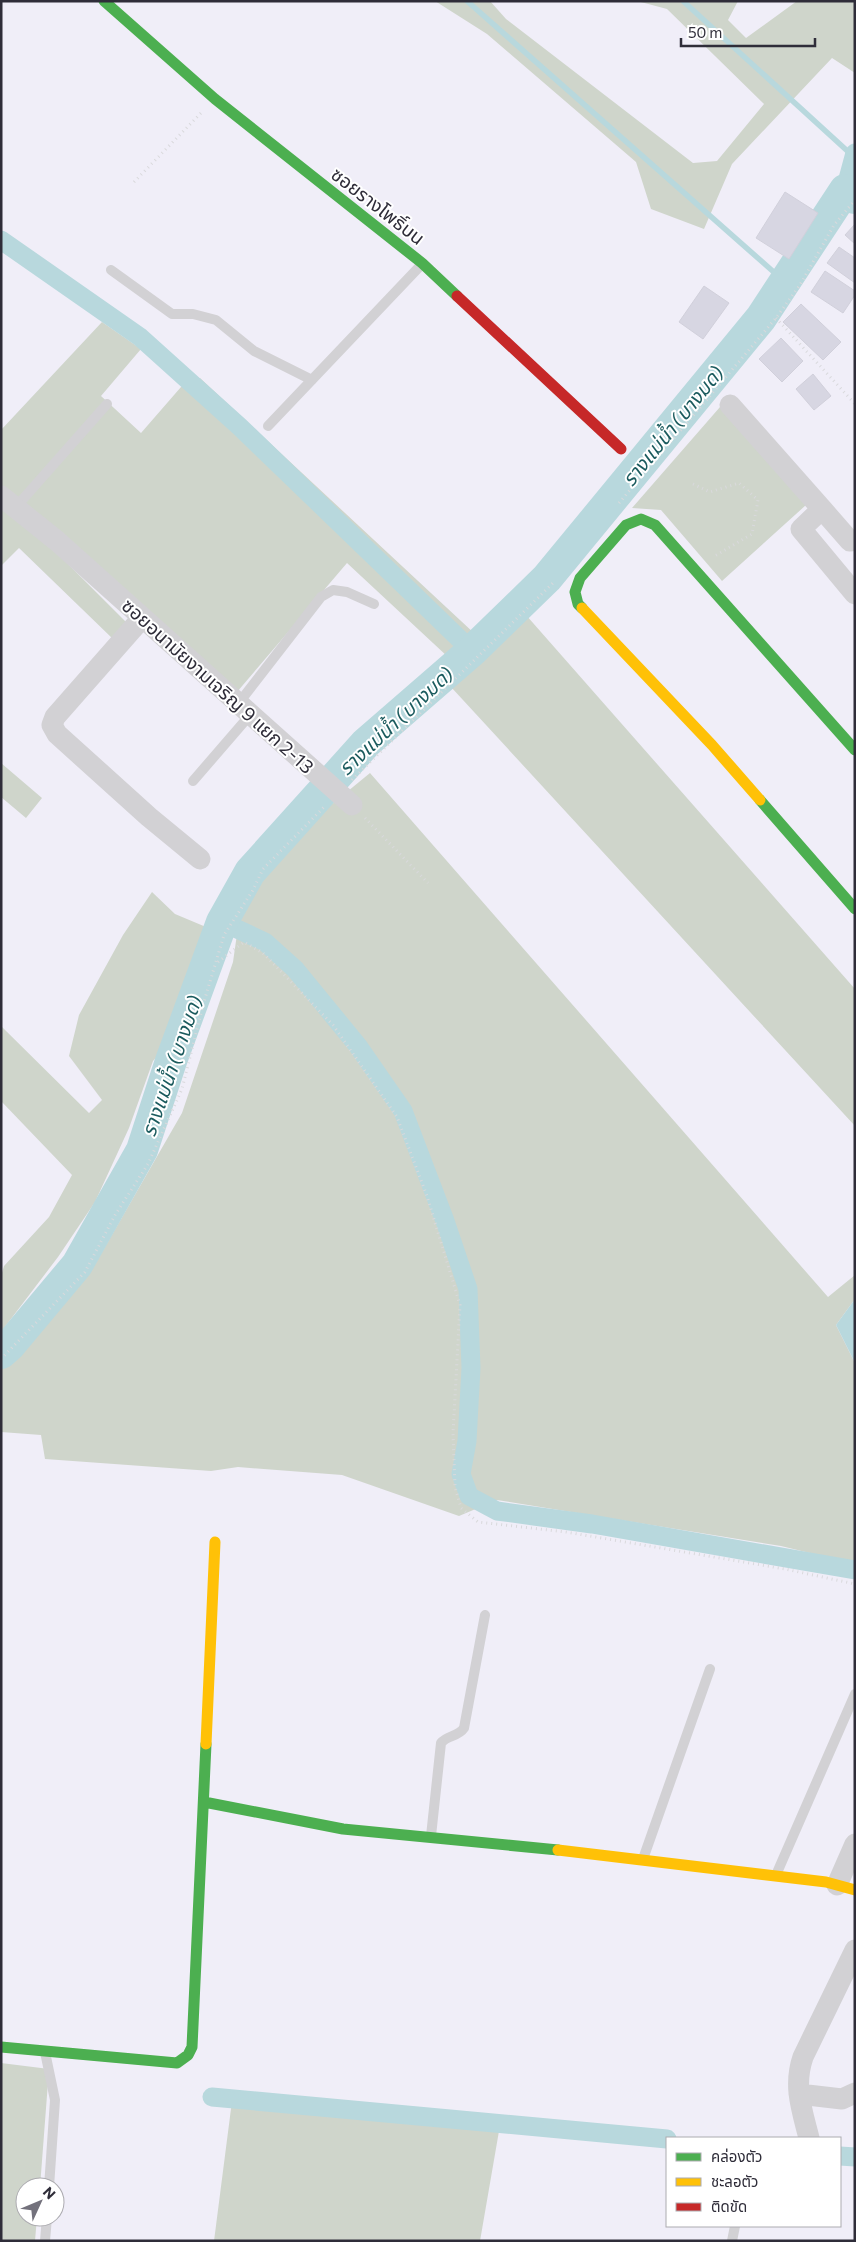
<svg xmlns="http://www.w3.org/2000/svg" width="856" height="2242" font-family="Commissioner,'Noto Sans Thai',sans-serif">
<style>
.green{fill:#cfd5cb}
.water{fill:#b8d8dd}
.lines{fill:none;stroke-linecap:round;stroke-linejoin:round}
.stream{stroke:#b8d8dd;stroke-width:5.5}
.canal{stroke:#b8d8dd;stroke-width:19}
.river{stroke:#b8d8dd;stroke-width:32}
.building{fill:#d7d6e2;stroke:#d1d0db}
.path{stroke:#d9d9dc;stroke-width:3;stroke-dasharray:1 4;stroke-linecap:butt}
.lane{stroke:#d2d1d4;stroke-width:10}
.street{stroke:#d2d1d4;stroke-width:21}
.fast{stroke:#4caf50;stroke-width:11}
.slow{stroke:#ffc107;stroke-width:11}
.jam{stroke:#c62828;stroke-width:11}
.labels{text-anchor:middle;stroke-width:4;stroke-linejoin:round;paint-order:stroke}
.street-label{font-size:19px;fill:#2f2d39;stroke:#fff}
.water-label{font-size:20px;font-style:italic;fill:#1b5b5e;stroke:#fff}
</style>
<rect width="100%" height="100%" fill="#f0eef8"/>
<path class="green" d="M435 1H490L506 19 693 163 717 161 764 104 667 9 637 1H738L728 20 746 38 797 1H854L855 73 832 58 732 164 704 229 651 209 636 162 487 34Z
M102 322 141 349 101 396 141 433 181 387 200 378 475 634 448 657 347 563 237 692 1 487V430Z
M720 407 806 505 722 581 661 510 632 508Z
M1 508 58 554 128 624 113 639 19 548 1 566Z
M526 615 855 989V1126L451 687Z
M1 763 42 798 26 818 1 797Z
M370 773 828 1297 855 1275V1299L836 1325 855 1363V1564L781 1546 497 1500 459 1516 342 1475 238 1467 211 1471 45 1459 41 1435 1 1432V1366L90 1273 182 1113 233 962 239 920 271 867 331 805Z
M152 892 175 914 206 927 168 1044 153 1061 129 1128 95 1202 58 1257 1 1332V1276L4 1266 49 1217 72 1175 1 1101V1026L89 1113 102 1100 69 1056 79 1015 123 935Z
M1 2063 49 2069 40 2187H25V2217H37L35 2241H1Z
M232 2101 499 2131 480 2241H214Z"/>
<path class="water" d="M855 1299V1363L836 1325Z"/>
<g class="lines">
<path class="stream" d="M467 1 785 282
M683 1 854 157"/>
<path class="canal" d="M845 190 855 153
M1 240 140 337 240 427 472 651
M222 922 265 942 295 969 358 1046 403 1111 445 1221 468 1289 471 1368 467 1441 461 1474 469 1496 497 1511 592 1524 855 1570
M212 2097 667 2139
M840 2156 855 2157"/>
<path class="river" d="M1 1353 10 1345 77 1265 142 1150 171 1061 222 922 250 872 366 743 472 651 547 578 761 318 845 190 855 198"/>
</g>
<path class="building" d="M785 192 818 213 789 259 756 238Z
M855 224V244L845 235Z
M839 247 855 258V283L827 263Z
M825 271 855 291V295L843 313 811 292Z
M704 286 729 303 703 339 679 322Z
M801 304 841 342 823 360 783 322Z
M781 338 803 361 782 382 759 359Z
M813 374 831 396 814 410 796 389Z"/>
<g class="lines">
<path class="path" d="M134 182 201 113
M776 318 855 404
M693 484 710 492 739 483 758 500 752 534 713 557
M619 503 776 318 800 285 834 225 855 200
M352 780 553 583
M365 818 428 883
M218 962 244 942 263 953 333 1025 397 1117 427 1196 460 1305 453 1434 455 1487 461 1508 478 1522 566 1532 785 1569 855 1584
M1 1359 85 1272 115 1215 148 1164 182 1089 203 1005 224 935 253 890 263 869 326 805"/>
<path class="lane" d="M111 270 172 314H193L216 320 254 351 312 380
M268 426 422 264
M15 508 107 404
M238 704 321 597 333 590 347 592 374 604
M193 781 250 715
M431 1836 441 1743C447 1735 458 1737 464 1728L485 1615
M643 1859 710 1669
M776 1875 855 1694
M45 2052 55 2100 49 2187
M45 2241 47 2217
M732 2241 735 2226"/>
<path class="street" d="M730 405 822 509 801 529 855 594
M1 496 57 541 352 805
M822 509 850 541
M142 618 55 717 52 725 57 734 149 817 200 859
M837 1885 855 1844
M799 2094 842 2099 855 2093
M809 2138C802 2110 793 2086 803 2057L855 1950"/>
<path class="fast" d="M104 1 215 99 422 263 457 296
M582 608 578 604 575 592 580 578 626 525 641 519 655 525 855 750
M760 800 855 909
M204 1802 343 1829 558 1850
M1 2047 177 2063 188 2055 192 2047 206 1744"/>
<path class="slow" d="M582 608 712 745 760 800
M206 1744 215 1542
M558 1850 826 1882 855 1890"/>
<path class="jam" d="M457 296 621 449"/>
</g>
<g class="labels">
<g class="street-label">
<text transform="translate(378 206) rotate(38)" y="7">ซอยรางโพธิ์บน</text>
<text transform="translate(218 686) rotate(42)" y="7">ซอยอนามัยงามเจริญ 9 แยก 2-13</text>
</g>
<g class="water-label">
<text transform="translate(673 426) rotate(-51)" y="7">รางแม่น้ำ (บางมด)</text>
<text transform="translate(396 721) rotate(-43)" y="7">รางแม่น้ำ (บางมด)</text>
<text transform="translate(172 1066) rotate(-71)" y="7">รางแม่น้ำ (บางมด)</text>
</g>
</g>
<rect width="856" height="2242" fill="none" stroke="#2f2d39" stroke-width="5"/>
<rect x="666" y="2137" width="175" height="90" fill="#ffffff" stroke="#acabb0"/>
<rect x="676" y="2153" width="25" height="8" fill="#4caf50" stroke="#acabb0"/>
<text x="711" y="2162" font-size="15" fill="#2f2d39">คล่องตัว</text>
<rect x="676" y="2178" width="25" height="8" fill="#ffc107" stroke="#acabb0"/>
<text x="711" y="2187" font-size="15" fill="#2f2d39">ชะลอตัว</text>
<rect x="676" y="2203" width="25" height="8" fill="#c62828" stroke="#acabb0"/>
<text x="711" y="2212" font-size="15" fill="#2f2d39">ติดขัด</text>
<g transform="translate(40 2202) rotate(46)"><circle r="24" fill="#ffffff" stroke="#acabb0"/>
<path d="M0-4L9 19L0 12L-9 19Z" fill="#73717c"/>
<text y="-8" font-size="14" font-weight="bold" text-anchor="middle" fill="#2f2d39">N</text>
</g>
<path d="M681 38v8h134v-8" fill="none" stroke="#2f2d39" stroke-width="2.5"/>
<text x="688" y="38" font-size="15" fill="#2f2d39" stroke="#ffffff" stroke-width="4" paint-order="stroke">50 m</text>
</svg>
